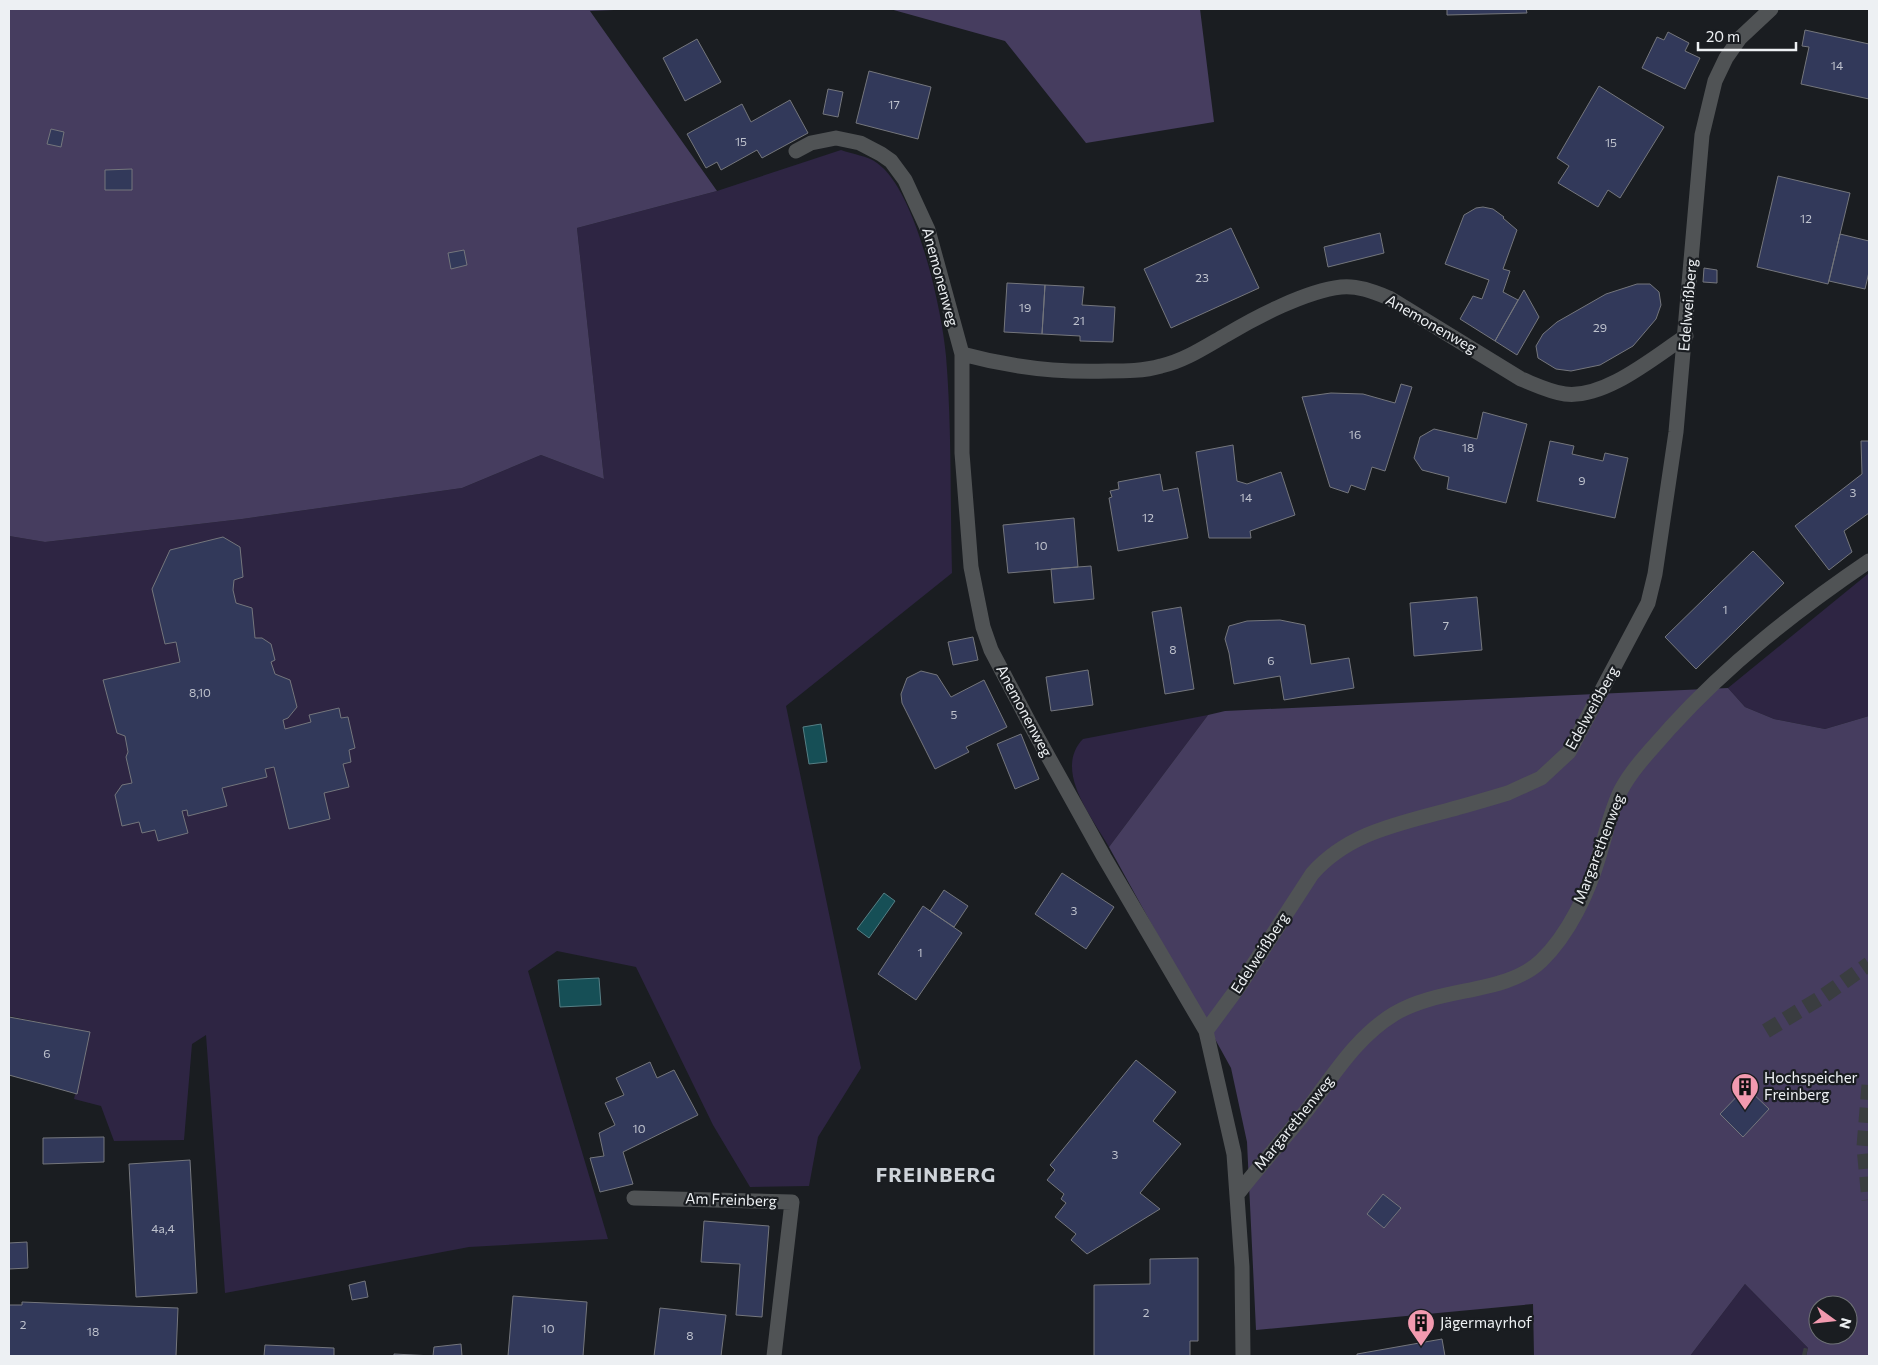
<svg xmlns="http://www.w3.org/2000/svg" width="1878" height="1365" font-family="Commissioner,sans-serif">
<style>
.green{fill:#2e2543}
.forest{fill:#463d5f;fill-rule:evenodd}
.water{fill:#164f56;stroke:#567f85}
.building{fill:#32395a;stroke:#74767c}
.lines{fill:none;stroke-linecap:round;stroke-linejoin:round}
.minor-tunnel{stroke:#3a3d40;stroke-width:15;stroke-dasharray:15 8;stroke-linecap:butt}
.highway-tunnel{stroke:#3a3d40;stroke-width:15;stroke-dasharray:15 8;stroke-linecap:butt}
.minor{stroke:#505355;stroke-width:15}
.labels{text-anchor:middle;stroke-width:4.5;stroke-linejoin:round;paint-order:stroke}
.number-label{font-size:12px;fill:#bec2cd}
.street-label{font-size:15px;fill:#edf0f3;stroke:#1a1d21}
.poi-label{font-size:15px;fill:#edf0f3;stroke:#1a1d21;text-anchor:start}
.district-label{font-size:20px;font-weight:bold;letter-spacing:1px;fill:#ced3d9;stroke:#1a1d21}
</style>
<rect width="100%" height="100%" fill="#1a1d21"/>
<path class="green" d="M841 150C852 154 868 156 877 163 916 190 942 310 946 356 952 428 950 501 952 573L786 706 861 1068 818 1137 809 1186 750 1187 713 1125 636 967 557 951 528 971 608 1239 469 1247 225 1293 206 1035 192 1044 184 1140 114 1141 101 1106 74 1099 89 1032 9 1016V536L45 542 242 519 462 488 541 455 604 479 577 228 717 191Z
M1869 573V716L1825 729 1774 719 1745 707 1728 688Z
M1208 715 1109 847C1092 817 1053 770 1083 739Z
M1745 1284 1809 1349 1806 1356H1690Z"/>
<path class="forest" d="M9 9H638L590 11 717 191 577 228 604 479 541 455 462 488 242 519 45 542 9 536Z
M890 9H1200L1214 122 1086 143 1005 41Z
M1728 688 1745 707 1774 719 1825 729 1869 716V1356H1806L1808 1348 1745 1284 1690 1356H1534L1533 1304 1256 1330 1247 1142 1231 1068 1109 847 1208 715 1225 711ZM1818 1305H1848V1335H1818Z"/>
<path class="water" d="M821 724 827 762 809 764 803 727Z
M884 893 895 901 869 938 857 929Z
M599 978 601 1005 560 1007 558 980Z"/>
<path class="building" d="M1447 9H1526L1527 13 1447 15Z
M1805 30 1869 44V99L1801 84 1809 47 1802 46Z
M1668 32 1689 43 1685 51 1700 58 1685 89 1642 68 1657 37 1664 40Z
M697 39 721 82 685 101 663 58Z
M869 71 931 87 918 139 856 123Z
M1599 86 1664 127 1620 198 1608 190 1598 207 1558 183 1569 166 1557 158Z
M828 89 843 92 838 117 823 114Z
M790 100 808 133 762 158 757 150 721 170 717 162 706 168 687 134 742 104 751 122Z
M51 129 64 132 61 147 47 144Z
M132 169V190H105V170Z
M1778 176 1850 193 1828 284 1757 267Z
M1483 207 1493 209 1504 217 1503 218 1517 230 1503 269 1510 271 1503 292 1518 300 1495 341 1460 319 1473 296 1482 299 1489 280 1445 264 1464 215 1476 208Z
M1231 228 1259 288 1171 328 1144 269Z
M1380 233 1384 253 1328 267 1324 247Z
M1840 234 1869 241V272L1865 289 1829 281Z
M464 250 467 265 451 269 448 253Z
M1704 268 1717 270V283L1703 282Z
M1007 283 1045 285 1042 334 1004 332Z
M1637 284H1650L1659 292 1661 305 1656 319 1633 346 1600 365 1571 371 1556 369 1538 358 1536 346 1543 334 1557 322 1606 294Z
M1045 285 1084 287 1082 305 1115 307 1113 342 1080 341V336L1042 334Z
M1524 290 1539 317 1517 355 1495 341Z
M1401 384 1412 387 1385 471 1372 467 1365 490 1351 485 1348 493 1330 487 1302 397 1331 393 1363 394 1395 403Z
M1483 412 1527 424 1506 503 1447 489 1449 477 1422 470 1414 458 1420 437 1434 429 1477 439Z
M1550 441 1574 446 1572 454 1603 461 1605 453 1628 458 1615 518 1537 501Z
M1861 441H1869V513L1844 531 1852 552 1829 570 1795 526 1862 474Z
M1233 445 1237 481 1247 484 1281 472 1295 515 1250 531 1251 538H1209L1196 452Z
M1160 474 1163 491 1178 488 1188 538 1118 551 1109 498 1112 497 1110 491 1119 489 1118 482Z
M1074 518 1078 567 1008 573 1003 525Z
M223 537 240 547 243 577 234 580 233 590 236 603 252 608 255 638H262L271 644 275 660 271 662 275 674 290 680 297 707 288 718 283 720 285 729 311 722 309 715 339 708 341 718 348 717 355 748 349 750 351 762 343 764 349 787 324 793 330 819 289 829 274 767 265 769 267 777 222 788 227 806 188 816 187 810 182 811 188 833 158 841 155 830 142 833 139 822 122 826 115 795 122 785 132 783 126 757 128 752 125 736 117 733 103 680 180 662 176 642 165 644 152 589 170 550Z
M1753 551 1784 583 1696 669 1665 637Z
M1091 566 1094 599 1054 603 1051 569Z
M1477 597 1482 650 1414 656 1410 603Z
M1181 607 1194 689 1165 694 1152 612Z
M1280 620 1305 625 1311 664 1349 658 1354 688 1284 700 1280 676 1234 684 1229 653 1225 639 1229 626 1247 621Z
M973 637 978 660 953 665 948 642Z
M1088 670 1093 705 1051 711 1046 677Z
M921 671 937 675 951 697 984 680 1007 727 966 747 969 752 935 769 902 703 901 694 907 678Z
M1021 734 1039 779 1015 789 997 744Z
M1062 873 1114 907 1086 949 1035 914Z
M944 890 968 906 954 927 930 911Z
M923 906 962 933 916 1000 878 974Z
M9 1017 90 1032 77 1094 9 1075Z
M1136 1060 1176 1092 1153 1121 1181 1144 1140 1193 1160 1209 1087 1254 1071 1240 1076 1234 1055 1217 1066 1203 1061 1199 1064 1194 1047 1180 1055 1170 1050 1165Z
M650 1062 657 1078 674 1070 698 1115 623 1152 633 1184 600 1192 590 1158 604 1156 599 1133 615 1125 605 1103 624 1095 616 1078Z
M1746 1087 1769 1109 1743 1137 1720 1114Z
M104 1137V1162L43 1164V1138Z
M190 1160 197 1293 136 1297 129 1164Z
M1383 1194 1401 1208 1384 1228 1367 1214Z
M704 1221 769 1226 762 1317 736 1315 740 1264 701 1262Z
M27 1242 28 1268 9 1269V1243Z
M1198 1258V1341H1190V1356H1094V1285L1150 1284V1259Z
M365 1281 368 1297 352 1300 349 1285Z
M513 1296 587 1302 583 1356H508Z
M22 1302 178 1308 176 1356H9V1305H22Z
M660 1308 726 1315 721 1356H654Z
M1442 1339 1445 1356H1357V1354Z
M461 1344 462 1356H394V1354L433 1356 434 1347Z
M265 1345 334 1348V1356H264Z"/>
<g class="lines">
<path class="minor-tunnel" d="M1766 1031 1822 997 1869 964
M1802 1355 1806 1356"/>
<path class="highway-tunnel" d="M1869 1085 1864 1147 1869 1200"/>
<path class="minor" d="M796 151 811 143 836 138 860 143 881 154 891 161 905 180 928 230 962 354V453L971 567 983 627 991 650 1030 724 1104 857 1206 1031 1234 1154 1242 1267 1243 1356
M962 354C1010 367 1057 373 1108 371 1125 371 1144 371 1161 366 1184 361 1205 347 1226 335 1256 317 1306 291 1341 287 1357 285 1374 292 1389 298L1521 379C1536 385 1550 392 1565 394 1605 399 1654 357 1686 336
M1206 1031 1240 985 1312 874C1348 833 1398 824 1449 810 1468 805 1488 799 1508 793L1541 778 1569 752 1648 603 1655 574 1676 432 1702 135 1715 81 1726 58 1740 38 1771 9
M1239 1192C1261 1164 1285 1138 1307 1110 1333 1076 1356 1037 1394 1014 1440 986 1505 995 1541 961 1569 934 1588 893 1599 856 1606 834 1611 810 1621 790 1634 766 1653 748 1670 728 1729 663 1797 610 1869 561
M634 1198 792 1202 774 1356"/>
</g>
<defs>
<symbol id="building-pin" viewBox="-11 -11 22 30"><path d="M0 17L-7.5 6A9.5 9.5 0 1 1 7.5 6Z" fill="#f29aaf" stroke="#1a1d21"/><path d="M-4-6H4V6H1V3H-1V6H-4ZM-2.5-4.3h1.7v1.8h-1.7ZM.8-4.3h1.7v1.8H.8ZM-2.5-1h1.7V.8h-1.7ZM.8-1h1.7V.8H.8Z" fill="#111"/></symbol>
</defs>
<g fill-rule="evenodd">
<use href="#building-pin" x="1729" y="1071" width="32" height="43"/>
<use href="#building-pin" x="1405" y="1307" width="32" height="43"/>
</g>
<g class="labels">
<g class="number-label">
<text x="1837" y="70">14</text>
<text x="894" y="109">17</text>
<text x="741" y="146">15</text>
<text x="1611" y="147">15</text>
<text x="1806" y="223">12</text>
<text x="1202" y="282">23</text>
<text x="1025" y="312">19</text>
<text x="1079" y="325">21</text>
<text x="1600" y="332">29</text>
<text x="1355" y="439">16</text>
<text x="1468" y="452">18</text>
<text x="1582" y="485">9</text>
<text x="1853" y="497">3</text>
<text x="1246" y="502">14</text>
<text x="1148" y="522">12</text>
<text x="1041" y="550">10</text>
<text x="1725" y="614">1</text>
<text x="1446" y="630">7</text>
<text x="1173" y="654">8</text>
<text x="1271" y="665">6</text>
<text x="200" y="697">8,10</text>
<text x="954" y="719">5</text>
<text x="1074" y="915">3</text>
<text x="920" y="957">1</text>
<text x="47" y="1058">6</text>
<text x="639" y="1133">10</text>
<text x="1115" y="1159">3</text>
<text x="163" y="1233">4a,4</text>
<text x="1146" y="1317">2</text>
<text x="23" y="1329">2</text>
<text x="548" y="1333">10</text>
<text x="93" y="1336">18</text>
<text x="690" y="1340">8</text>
</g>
<g class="street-label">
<text transform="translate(940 277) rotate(75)" y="5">Anemonenweg</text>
<text transform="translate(1688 305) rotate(-85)" y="5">Edelweißberg</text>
<text transform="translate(1431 324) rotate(30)" y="5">Anemonenweg</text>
<text transform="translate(1592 708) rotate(-61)" y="5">Edelweißberg</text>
<text transform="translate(1024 711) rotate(62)" y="5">Anemonenweg</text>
<text transform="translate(1599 849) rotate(-69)" y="5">Margarethenweg</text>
<text transform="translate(1260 953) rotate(-57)" y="5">Edelweißberg</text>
<text transform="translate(1294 1123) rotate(-51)" y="5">Margarethenweg</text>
<text transform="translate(731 1200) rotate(2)" y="5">Am Freinberg</text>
</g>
<g class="poi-label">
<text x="1764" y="1083">Hochspeicher<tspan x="1764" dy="17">Freinberg</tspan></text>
<text x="1440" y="1328">Jägermayrhof</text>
</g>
<g class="district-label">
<text x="936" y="1182">FREINBERG</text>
</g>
</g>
<rect width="1878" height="1365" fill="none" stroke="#edf0f3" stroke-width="20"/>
<g transform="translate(1833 1320) rotate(105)"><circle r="24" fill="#1a1d21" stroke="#6e7175"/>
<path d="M0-4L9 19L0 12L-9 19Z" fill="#f29aaf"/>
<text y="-8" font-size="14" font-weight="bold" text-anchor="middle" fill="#edf0f3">N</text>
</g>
<path d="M1698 42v8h98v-8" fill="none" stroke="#edf0f3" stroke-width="2.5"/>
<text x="1706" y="42" font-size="15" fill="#edf0f3" stroke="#1a1d21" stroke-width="4" paint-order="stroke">20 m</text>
</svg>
